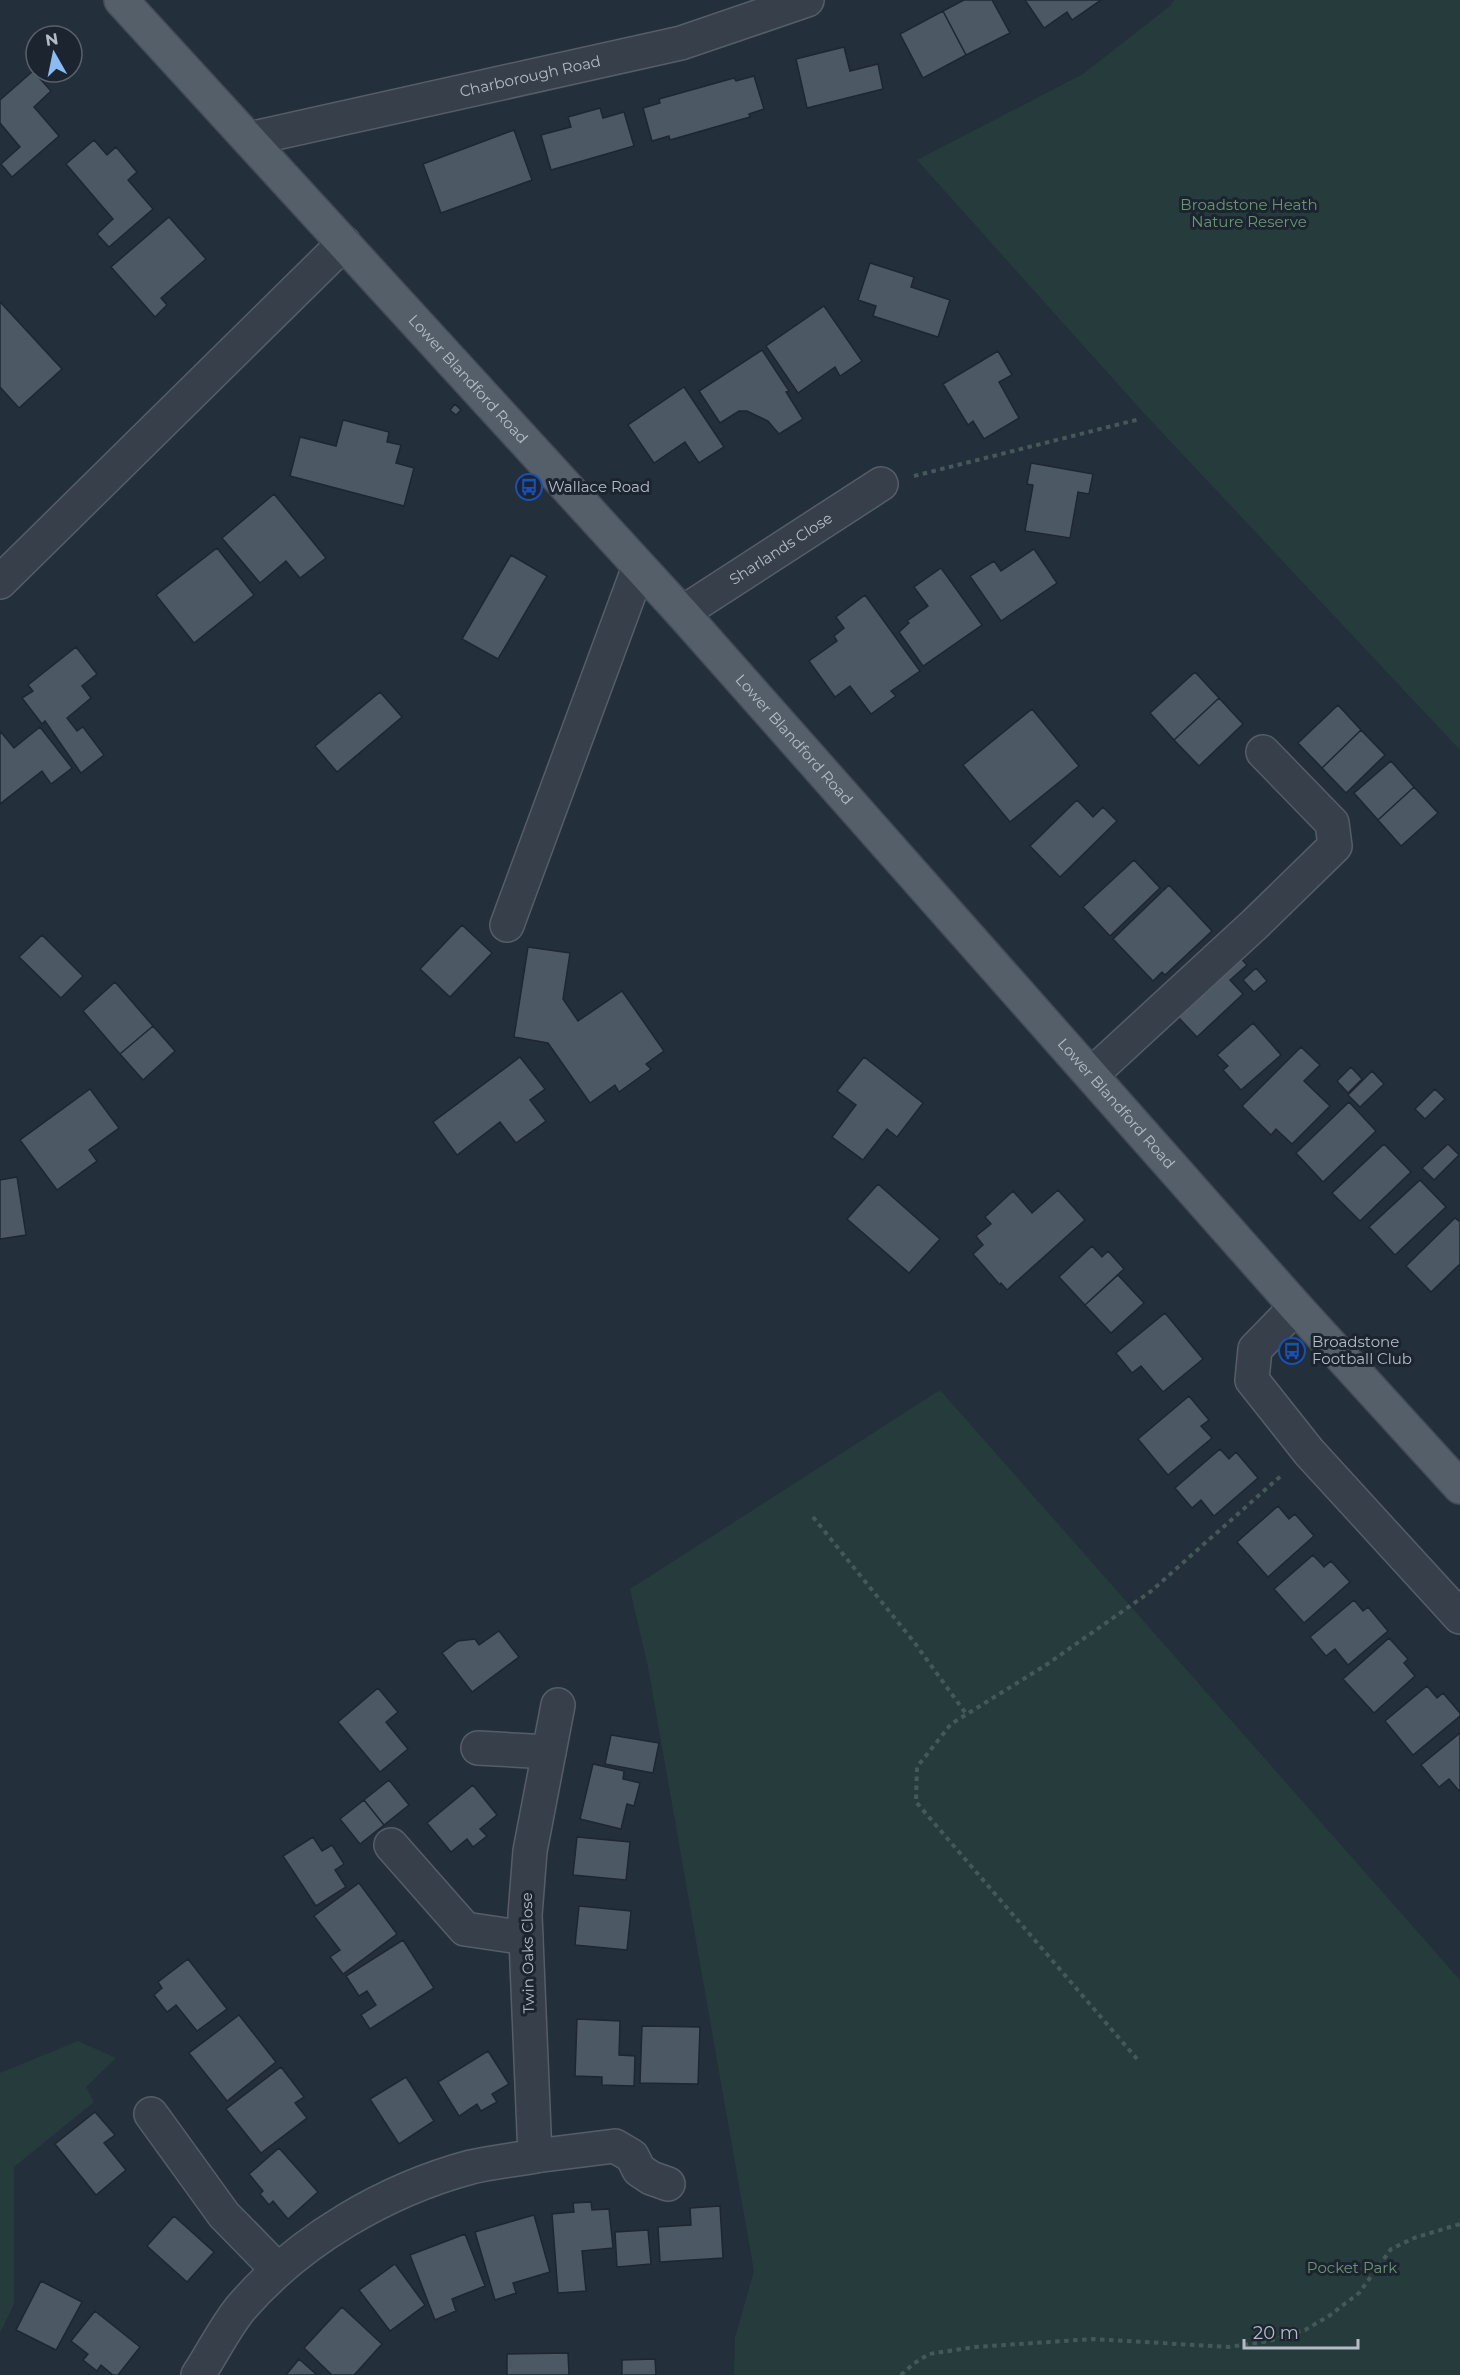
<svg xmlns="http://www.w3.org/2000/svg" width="1460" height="2375" font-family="Montserrat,sans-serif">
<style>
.green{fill:#263c3c}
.building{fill:#4c5965;stroke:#1e2731;stroke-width:1.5}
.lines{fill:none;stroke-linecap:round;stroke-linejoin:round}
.minor-casing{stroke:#555e68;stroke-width:36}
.major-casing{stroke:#434c56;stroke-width:36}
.path{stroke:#45595a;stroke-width:4;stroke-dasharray:4.5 4.5;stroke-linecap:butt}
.minor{stroke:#37404a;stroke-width:33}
.major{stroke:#555f6a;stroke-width:33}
.labels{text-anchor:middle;stroke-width:6;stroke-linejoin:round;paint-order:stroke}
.street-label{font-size:15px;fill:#b2bbc6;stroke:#1c252f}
.park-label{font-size:15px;fill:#6a9571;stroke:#1c252f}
.poi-label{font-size:15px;fill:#b2bbc6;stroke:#1c252f;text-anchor:start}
</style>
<rect width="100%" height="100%" fill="#232f3a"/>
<path class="green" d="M1174 0H1460V750L1142 411 917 160 1083 74 1170 6Z
M940 1390 1460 1980V2375H734L735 2338 754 2271 648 1667 630 1589Z
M78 2041 116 2058 86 2087 94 2102 14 2167V2304L0 2333V2073Z"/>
<path class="building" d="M964 0H992L1010 33 966 55 943 11Z
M1025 0H1101L1072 20 1067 12 1044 28Z
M943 11 966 55 923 78 900 34Z
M844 47 850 71 878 64 883 89 807 108 796 59Z
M33 71 51 91 34 107 59 136 12 177 1 164 20 147 0 123V100Z
M754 76 764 109 749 114 750 117 670 140 669 136 652 141 643 108 660 103 659 99 734 78 736 81Z
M600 108 603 118 624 112 634 146 551 170 541 135 571 127 568 117Z
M514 130 532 180 441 213 423 164Z
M94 140 107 155 116 147 137 172 128 180 153 209 109 247 97 234 113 219 66 164Z
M169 217 206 259 161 298 167 305 155 317 111 267Z
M870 263 914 277 911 287 950 300 938 337 873 316 876 306 858 300Z
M0 302 62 369 19 408 0 387Z
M824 306 862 361 840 376 835 367 798 393 766 346Z
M762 350 789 391 786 392 803 419 779 434 768 421 747 411H739L720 423 699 391Z
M998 351 1012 375 999 382 1019 418 984 439 973 421 968 425 943 384Z
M684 387 724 447 699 463 685 442 654 463 628 425Z
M455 404 461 410 456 415 450 410Z
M343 420 389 432 387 442 401 445 396 463 414 468 404 506 290 476 300 437 336 446Z
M1031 463 1093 474 1089 494 1078 492 1070 538 1025 531 1033 485 1027 484Z
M274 494 326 558 300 578 286 561 260 583 222 538Z
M217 548 254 595 194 643 156 595Z
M1034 549 1057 583 1001 621 970 576 994 561 1001 571Z
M511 555 547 576 498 659 462 639Z
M941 568 982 625 923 666 899 632 909 623 907 621 928 606 914 587Z
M865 595 920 671 891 691 896 696 871 714 850 686 835 697 809 661 837 641 834 636 844 628 836 617Z
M76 647 97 674 82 686 91 698 67 718 77 731 83 727 104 755 81 773 45 721 42 724 22 698 33 691 28 685Z
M1195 672 1219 698 1174 740 1150 713Z
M380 692 402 717 337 772 315 746Z
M1219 698 1243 724 1199 766 1174 740Z
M1338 705 1361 730 1322 768 1298 743Z
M1032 709 1079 766 1010 822 963 765Z
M40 727 72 768 51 784 42 771 0 804V731L14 748Z
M1361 730 1385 755 1346 793 1322 768Z
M1391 761 1414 787 1378 820 1354 793Z
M1414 787 1438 813 1401 846 1378 820Z
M1077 800 1093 817 1103 807 1117 821 1060 877 1030 846Z
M1134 860 1160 888 1110 936 1083 907Z
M1169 885 1212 931 1165 975 1162 972 1153 981 1113 939Z
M462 925 492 953 450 997 420 969Z
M42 935 83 976 61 998 19 957Z
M528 947 570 953 563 999 578 1021 622 991 664 1051 646 1064 651 1069 619 1092 615 1085 590 1103 548 1043 514 1037Z
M1232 949 1247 965 1230 980 1243 994 1197 1037 1178 1017Z
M1256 968 1267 981 1254 992 1243 980Z
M115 982 153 1026 120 1054 83 1011Z
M1253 1023 1281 1055 1241 1090 1223 1070 1228 1066 1217 1055Z
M153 1026 175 1051 143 1080 120 1054Z
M1301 1047 1320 1065 1304 1081 1330 1106 1292 1144 1276 1129 1271 1135 1242 1106Z
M520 1057 545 1089 530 1100 546 1121 516 1143 500 1122 457 1155 433 1122Z
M864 1057 923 1103 897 1137 887 1129 863 1160 832 1137 856 1105 837 1091Z
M1351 1067 1362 1079 1348 1093 1337 1081Z
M1372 1071 1384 1084 1360 1107 1348 1095Z
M90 1089 119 1128 89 1150 97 1161 57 1190 20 1140Z
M1435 1089 1445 1099 1425 1119 1415 1109Z
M1349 1102 1376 1131 1323 1182 1296 1153Z
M1384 1144 1411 1172 1360 1221 1332 1193Z
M1448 1144 1459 1155 1434 1180 1422 1168Z
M17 1177 26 1235 0 1239V1180Z
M1420 1180 1446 1207 1395 1255 1369 1227Z
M878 1184 940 1239 909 1273 847 1219Z
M1058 1190 1085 1220 1007 1290 1001 1283 1000 1285 973 1254 983 1245 976 1236 991 1224 985 1217 1013 1191 1032 1213Z
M1455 1218 1460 1222V1264L1431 1292 1406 1266Z
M1092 1246 1102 1257 1108 1251 1124 1269 1085 1305 1059 1277Z
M1118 1275 1144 1303 1111 1333 1085 1305Z
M1165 1313 1203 1359 1163 1392 1141 1366 1132 1373 1116 1353Z
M1189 1396 1209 1420 1201 1426 1212 1438 1168 1475 1138 1439Z
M1220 1449 1229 1459 1236 1452 1258 1478 1214 1516 1201 1500 1192 1508 1175 1488Z
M1278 1506 1289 1519 1295 1514 1314 1536 1268 1577 1237 1542Z
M1313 1555 1324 1567 1331 1561 1350 1582 1304 1623 1274 1589Z
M1354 1600 1363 1611 1368 1607 1388 1631 1348 1665 1335 1649 1326 1656 1310 1637Z
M499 1631 519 1657 472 1692 442 1653 458 1641 475 1639 479 1645Z
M1389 1638 1408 1659 1404 1663 1415 1676 1374 1713 1343 1679Z
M1427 1686 1437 1698 1443 1693 1460 1713V1716L1413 1755 1385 1721Z
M378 1688 398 1712 386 1722 408 1749 380 1772 338 1722Z
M1460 1733V1792L1449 1779 1439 1787 1421 1765Z
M611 1735 659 1743 653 1773 605 1764Z
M593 1764 624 1771 623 1779 640 1783 634 1806 627 1804 621 1829 580 1819Z
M389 1780 409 1805 384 1825 364 1800Z
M473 1785 497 1815 480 1829 487 1836 473 1847 467 1839 451 1852 427 1823Z
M364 1800 384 1825 360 1844 340 1819Z
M313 1837 322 1851 332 1845 344 1864 335 1870 346 1887 316 1906 283 1856Z
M577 1837 630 1842 626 1880 573 1875Z
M359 1883 397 1934 343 1974 330 1957 340 1950 314 1916Z
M579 1906 631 1911 627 1950 575 1945Z
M403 1940 434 1988 370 2029 361 2015 376 2005 367 1991 359 1996 346 1976Z
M188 1959 227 2009 197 2031 176 2005 167 2012 154 1995 162 1988 158 1982Z
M239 2015 276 2062 227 2101 189 2053Z
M577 2019 620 2021 619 2055 635 2056 634 2086 602 2085V2077L575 2076Z
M642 2026 700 2027 698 2084 640 2083Z
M488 2051 509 2084 492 2094 497 2102 481 2111 477 2104 459 2116 438 2082Z
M281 2067 304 2097 295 2103 307 2118 261 2153 226 2109Z
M406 2077 434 2121 399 2144 370 2099Z
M95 2112 115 2135 104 2143 126 2170 96 2195 55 2144Z
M279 2148 318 2192 288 2219 273 2201 269 2205 260 2194 263 2191 249 2174Z
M591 2202 592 2210 609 2209 613 2248 582 2251 586 2291 558 2293 552 2214 574 2212 573 2203Z
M720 2206 723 2258 660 2262 658 2227 691 2225 690 2208Z
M534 2215 550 2272 513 2283 516 2293 495 2300 475 2232Z
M174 2216 214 2252 187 2282 147 2246Z
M648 2230 651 2264 617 2267 615 2232Z
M465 2234 485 2286 452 2299 456 2311 435 2320 410 2255Z
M395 2264 425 2305 390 2331 359 2290Z
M41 2281 82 2302 56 2350 16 2330Z
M342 2307 382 2344 354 2375H332L304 2348Z
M95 2311 140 2347 118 2375H113L101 2365 97 2371 83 2360 88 2354 71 2341Z
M568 2353 569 2375H507V2354Z
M299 2359 317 2375H286Z
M655 2359 656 2375H622V2360Z"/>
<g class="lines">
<defs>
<g id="minor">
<path id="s1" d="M249 139 681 43 807 0"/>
<path d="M0 582 344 243"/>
<path id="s2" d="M682 613 881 484"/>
<path d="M507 925 639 567"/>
<path d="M1091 1075 1255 924 1335 846 1332 823 1263 752"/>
<path d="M1296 1307 1255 1349 1252 1380 1309 1452 1460 1617"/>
<path d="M478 1748 549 1752"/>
<path d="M391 1845 465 1929 526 1938"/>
<path d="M151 2114 224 2215 278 2270"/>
<path d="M535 2156 615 2146 632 2156 639 2170 651 2178 668 2184"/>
<path d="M198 2375C212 2354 224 2329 240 2309 298 2241 385 2190 471 2167 492 2162 514 2160 535 2156L525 1915 530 1851 558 1705"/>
</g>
<g id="major">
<path id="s3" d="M121 0 682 613 1296 1307 1460 1487"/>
</g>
</defs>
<use href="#minor" class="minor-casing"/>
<use href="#major" class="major-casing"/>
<path class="path" d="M914 476 1140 419
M813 1517 914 1642 967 1715
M1137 2059 916 1802 917 1767 951 1724 1046 1665 1150 1592 1283 1474
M901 2375 913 2364 929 2354 975 2347 1093 2339 1229 2347 1269 2341 1305 2330 1329 2316 1359 2293 1391 2249 1414 2238 1460 2224"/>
<use href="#minor" class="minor"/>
<use href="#major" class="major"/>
</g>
<defs>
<symbol id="bus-ring" viewBox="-11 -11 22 22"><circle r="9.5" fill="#1c252f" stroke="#1a4fb4" stroke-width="1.5"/><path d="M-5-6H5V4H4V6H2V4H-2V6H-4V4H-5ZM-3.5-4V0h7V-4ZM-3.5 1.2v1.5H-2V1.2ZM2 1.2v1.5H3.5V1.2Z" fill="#1a4fb4"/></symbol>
</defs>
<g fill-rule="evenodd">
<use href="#bus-ring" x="514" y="472" width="30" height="30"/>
<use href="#bus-ring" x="1277" y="1336" width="30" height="30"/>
</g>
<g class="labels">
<g class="street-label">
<text dy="5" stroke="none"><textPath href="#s1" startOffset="288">Charborough Road</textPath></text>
<text dy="5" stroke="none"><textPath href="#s3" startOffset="514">Lower Blandford Road</textPath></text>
<text dy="5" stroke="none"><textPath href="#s2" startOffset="118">Sharlands Close</textPath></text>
<text dy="5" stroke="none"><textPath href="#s3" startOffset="1000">Lower Blandford Road</textPath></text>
<text dy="5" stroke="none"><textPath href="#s3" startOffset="1486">Lower Blandford Road</textPath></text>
<text transform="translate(528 1953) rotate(-91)" y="5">Twin Oaks Close</text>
</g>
<g class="park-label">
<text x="1249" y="210">Broadstone Heath<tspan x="1249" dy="17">Nature Reserve</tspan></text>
<text x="1352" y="2273">Pocket Park</text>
</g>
<g class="poi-label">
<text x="548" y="492">Wallace Road</text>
<text x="1312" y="1347">Broadstone<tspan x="1312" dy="17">Football Club</tspan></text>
</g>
</g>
<g transform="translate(54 54) rotate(351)"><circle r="28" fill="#1c252f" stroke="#58616b" stroke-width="1.5"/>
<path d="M0-4.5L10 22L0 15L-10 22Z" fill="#8bbbf2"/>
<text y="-9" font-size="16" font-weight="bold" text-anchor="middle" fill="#b2bbc6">N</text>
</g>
<path d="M1244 2339v9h114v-9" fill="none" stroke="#b2bbc6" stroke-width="3"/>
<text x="1253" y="2339" font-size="18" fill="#b2bbc6" stroke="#1c252f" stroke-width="4.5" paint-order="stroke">20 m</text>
</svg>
